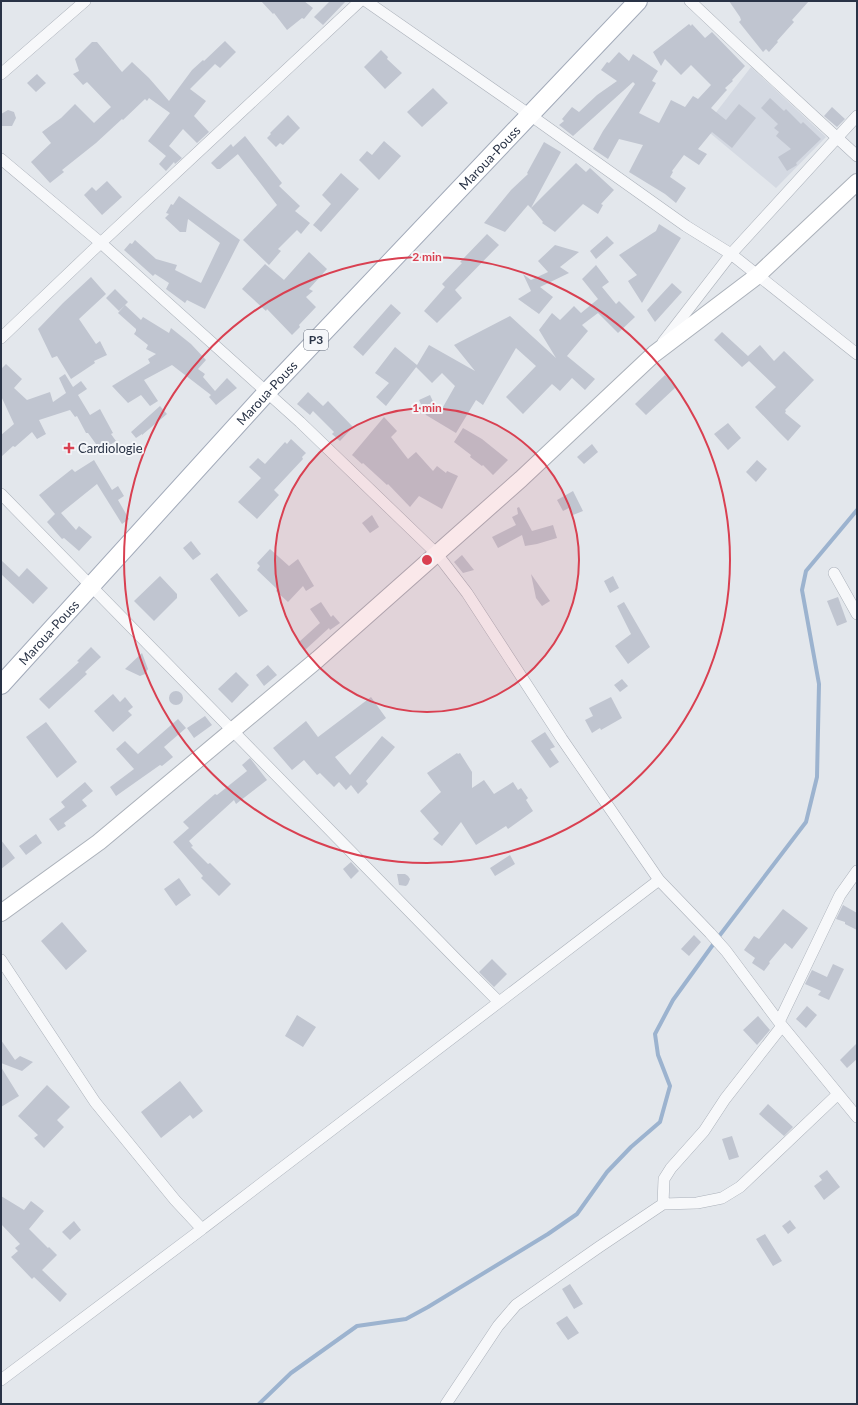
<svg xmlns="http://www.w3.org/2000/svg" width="858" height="1405" font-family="Lato,sans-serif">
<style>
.built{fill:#d4d9e2}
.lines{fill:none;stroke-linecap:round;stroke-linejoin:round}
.stream{stroke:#9cb3cf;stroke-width:4}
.building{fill:#c0c5d0}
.street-casing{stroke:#abb1ba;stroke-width:12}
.secondary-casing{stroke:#abb1ba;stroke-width:18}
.primary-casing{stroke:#a2aab9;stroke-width:20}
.street{stroke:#f7f8fa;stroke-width:11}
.secondary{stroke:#fff;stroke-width:16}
.primary{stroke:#fff;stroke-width:18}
.ring{fill:none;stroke:#d94051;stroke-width:2}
.poi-dot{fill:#d94051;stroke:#f4f6f9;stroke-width:1.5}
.labels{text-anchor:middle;stroke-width:4;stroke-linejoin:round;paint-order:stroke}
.shield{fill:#f4f6f9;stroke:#666e7c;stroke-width:1}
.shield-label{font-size:12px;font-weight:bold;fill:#293346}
.street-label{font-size:13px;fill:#293346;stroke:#f4f6f9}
.poi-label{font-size:13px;fill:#293346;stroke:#f4f6f9;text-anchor:start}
.centre{fill:#d94051;stroke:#f4f6f9;stroke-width:2}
.ring-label{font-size:12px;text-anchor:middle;font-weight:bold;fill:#d94051;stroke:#f4f6f9;stroke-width:4;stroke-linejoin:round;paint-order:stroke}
</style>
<rect width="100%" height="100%" fill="#e3e7ec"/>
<path class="built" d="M751 67 826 137 776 188 704 128Z"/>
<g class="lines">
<path class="stream" d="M259 1404 291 1373 357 1326 406 1319 428 1307 548 1234 577 1214 607 1172 631 1147 660 1122 670 1086 658 1055 655 1034 673 1000 720 935 806 822 817 777 819 684 802 590 806 571 857 510"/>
</g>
<path class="building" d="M261 1H304L313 8 304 19 302 18 287 30 274 13 273 14Z
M330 1H346L323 25 314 17Z
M729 1H809L792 20 794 22 777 41 778 42 769 52 766 49 763 52 739 22 741 20 740 17Z
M689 24 691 26 692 24 705 38 712 32 745 66 732 80 733 81 725 88 727 90 725 92 711 108 726 120 739 104 756 118 732 148 712 132 698 149 707 154 699 165 684 155 672 171 673 172 670 177 686 188 676 203 665 194 629 172 643 145 619 139 608 159 593 149 603 131 635 84 633 82 573 136 559 125 564 121 562 119 572 107 579 112 597 95 617 81 601 70 607 62 609 63 619 52 629 61 633 54 658 71 652 81 656 83 639 113 659 123 671 100 685 107 693 96 698 99 711 85 691 65 681 75 665 59 661 66 653 52Z
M225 41 236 52 220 68 215 64 190 89 206 101 194 116 209 132 197 143 183 129 169 146 182 158 175 164 174 162 166 171 159 164 166 156 148 141 170 113 149 98 147 101 145 99 123 120 122 119 96 143 62 170 64 172 50 183 31 162 51 143 42 132 61 118 75 104 94 123 111 107 87 82 83 85 73 74 79 71 75 59 92 42H97L122 72 132 62 149 78 169 101 192 70 203 60 204 61Z
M381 50 388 57 387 59 402 73 385 89 364 67Z
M37 74 46 83 36 92 27 83Z
M433 88 448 103 422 127 407 112Z
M770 98 784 111 786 109 801 124 803 122 821 139 796 163 797 165 787 171 778 157 791 149 776 136 779 132 774 128 778 124 761 108Z
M832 107 845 119 837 127 824 116Z
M8 110 14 112 16 118 12 126H1V114Z
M288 115 300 128 283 145 280 143 276 147 267 138 271 134 270 133Z
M245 136 282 183 279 186 300 206 295 211 310 223 301 234 297 230 278 249 281 251 269 265 243 240 277 205 237 153 238 154 220 169H217L211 163 231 144 233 147Z
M384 141 401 156 379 180 359 160 367 151 372 155Z
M544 142 561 152 531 208 528 205 505 232 484 223 511 190 528 174 527 173Z
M576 163 586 172 590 168 614 190 601 204 603 205 598 214 583 204 555 232 542 223 543 222 531 208Z
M341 173 359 189 321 232 313 225 331 204 322 195Z
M107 181 122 197 102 215 84 195 92 187 96 191Z
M179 196 240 240 205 309 187 300 185 303 166 289 169 283 155 274 153 276 124 250 130 243 132 244 135 240 156 259 177 265 175 270 201 283 220 243 188 219 186 232H180L165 218 169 214 166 213 171 204 173 205Z
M659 224 681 238 642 303 628 281 637 275 619 255 656 231Z
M487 234 499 245 455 290 462 298 437 323 424 311 445 287 442 284 462 263 460 262Z
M607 236 614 243 596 259 590 251Z
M555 245 579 252 560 267 569 273 540 287 553 297 539 314 518 299 531 291 523 274 531 280 548 272 538 261Z
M309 252 327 269 309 289 313 291 306 297 316 307 299 325 300 327 292 335 267 309 266 311 242 289 265 264 284 280Z
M596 265 609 282 602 287 616 304 619 301 635 317 618 333 598 313 582 325 588 331 567 356 595 379 585 390 572 378 560 391 552 384 523 414 506 397 536 366 516 348 483 405 476 400 456 433 426 415 419 400 430 395 439 414 455 386 442 373 432 383 416 367 417 366 386 406 376 397 389 383 375 373 395 347 417 365 429 345 475 371 454 345 510 316 556 358 539 330 552 313 560 320 574 306 581 313 598 299 582 279Z
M91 277 106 294 79 319 96 344 100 341 107 355 94 361 95 363 71 379 57 356 52 358 38 329 63 303Z
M672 283 682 292 655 322 647 310Z
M115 289 128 302 119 311 106 298Z
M391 304 401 313 363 356 353 347Z
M125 305 141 320 143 317 169 333 171 328 191 344 206 360 198 369 205 374 203 377 215 391 227 378 237 388 216 405 209 397 211 395 172 365 144 380 158 401 150 406 141 395 128 403 112 386 150 363 148 359 156 354 146 349 148 345 134 334 136 331V329L118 313Z
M722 332 748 356 760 345 774 361 784 351 814 380 785 410 786 411 785 413 801 426 788 441 778 431 755 407 776 387 749 361 742 367 714 340Z
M6 364 22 379 14 388 27 400 50 392 53 402 66 393 59 378 65 374 73 387 81 381 87 389 78 395 90 415 100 409 113 433 111 434 116 441 101 451 88 433H86L77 416 75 417 70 410 39 420 46 434 37 439 32 432 15 447 13 446 1 457V435L14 424 1 396V369Z
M665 375 676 387 646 415 635 404Z
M308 392 323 406 328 401 353 427 340 441 332 434 334 432 313 411 310 415 297 404Z
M160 406 167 414 142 435V434L136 438 131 432Z
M384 417 397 431 391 437 408 459 416 452 433 471 437 466 446 473 447 471 458 476 442 509 419 496 410 507 388 484 387 485 363 463 362 464 352 455Z
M728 423 741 438 728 450 714 434Z
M463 428 482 439 508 460 493 475 483 465 482 466 470 457 471 455 454 442Z
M291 439 306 453 302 457 303 459 274 490 279 495 257 519 238 502 261 478 249 467 258 458 265 464 285 442 287 444Z
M592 444 598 452 584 464 577 457Z
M94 460 112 490 118 486 124 496 118 500 129 519 122 524 97 484 61 513 76 530 79 526 92 537 79 551 64 538 62 539 47 522 55 514 39 495 72 469 75 472Z
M757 460 767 469 756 482 746 472Z
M573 491 583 511 573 515 569 508 563 511 557 500Z
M519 507 532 531 553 525 557 538 537 544 525 546 522 535 498 548 492 537 516 525 512 517 518 514 517 508Z
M372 515 379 527 370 533 362 523Z
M191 541 201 554 193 560 183 548Z
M270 549 289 566 298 559 314 586 306 591 303 586 288 602 276 591 277 589 257 570 260 566 257 563Z
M462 555 474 570 463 573 454 562Z
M1 560 19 577 27 568 48 588 33 604 1 574Z
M217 573 248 611 239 617 210 579Z
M531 574 550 601 542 606 536 598Z
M160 576 177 594V598L154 621 134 601Z
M613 576 619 588 610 593 604 581Z
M838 597 847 622 837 626 827 601Z
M321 602 331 617 333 615 340 623 330 630 329 628 305 650 299 642 320 623 310 609Z
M624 602 650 647 628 664 615 646 631 634 617 606Z
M91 647 101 657 85 672 87 674 49 709 39 699 79 662 77 661Z
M142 653 148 669 145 674 140 676 125 669Z
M268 665 277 675 264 686 256 675Z
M236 672 249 685 232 703 218 689Z
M622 679 628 686 620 692 614 685Z
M169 698a7 7 0 1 1 14 0a7 7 0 1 1-14 0Z
M113 694 120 702 125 697 133 707 128 711 132 715 113 732 94 711Z
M371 697 386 718 335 757 350 775 382 736 395 747 366 781 368 784 358 794 351 785 346 790 339 782 334 787 320 773 317 775 304 760 292 770 273 748 306 721 318 737Z
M611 697 622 718 601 730 600 728 592 733 585 720 593 716 589 708Z
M205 716 212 725 194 738 187 728Z
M178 719 186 728 164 747 173 757 162 766 160 765 116 796 110 787 134 769 116 749 125 741 138 754Z
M46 722 77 762 57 778 26 737Z
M545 732 555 747 550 749 559 762 550 768 531 741Z
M457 753 458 754 460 753 472 772V788L484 780 494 794 513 782 518 790 521 788 528 798 526 800 533 811 508 829 506 826 476 845 461 822 442 846 433 839 439 833 420 811 441 792 427 773Z
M250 758 267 780 236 804 234 800 189 841 193 846 191 847 208 864 210 863 231 884 219 896 201 878 203 876 173 842 189 828 183 822 215 794 217 795 247 771 242 765Z
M85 782 93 791 82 800 87 806 64 823 66 826 58 831 49 819 65 807 61 802Z
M36 834 42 843 26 855 19 846Z
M1 840 15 858 1 869Z
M510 855 515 864 495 876 490 868Z
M351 862 359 871 351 879 343 869Z
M397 874H405L408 876 410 879 408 884 406 886 399 885Z
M179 878 191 895 176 906 164 889Z
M843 905 857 913V930L845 924V922L836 919Z
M783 909 808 928 792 949 785 943 769 962 770 963 764 971 752 963 755 958 744 950 754 936 759 939Z
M62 922 87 951 66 970 41 941Z
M694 935 701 942 689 956 681 949Z
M492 959 507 974 494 987 479 972Z
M833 964 844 969 829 1000 818 995 821 991 805 984 812 970 827 977Z
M807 1006 817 1015 806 1028 796 1019Z
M297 1015 316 1027 303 1047 285 1036Z
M758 1016 770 1030 757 1045 743 1030Z
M1 1040 15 1060 20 1056 33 1062 22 1071 1 1063Z
M857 1043V1059L847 1068 840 1060Z
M1 1067 19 1096 1 1107Z
M180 1081 203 1111 193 1119 190 1115 161 1138 141 1112Z
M47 1085 70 1107 57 1120 64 1127 44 1148 34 1138 38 1135 18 1116Z
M768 1104 793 1127 784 1136 759 1114Z
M732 1136 739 1157 729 1160 722 1139Z
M827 1170 840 1187 824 1200 814 1186 822 1180 819 1176Z
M1 1196 24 1210 31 1201 44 1211 29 1229 48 1248 49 1247 57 1255 42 1270 67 1294 60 1302 34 1277 32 1279 11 1257 18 1251 15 1248 20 1244 1 1224Z
M790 1220 796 1228 788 1234 782 1226Z
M74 1221 81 1230 70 1240 62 1232Z
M765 1234 782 1261 773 1266 756 1239Z
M570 1284 583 1304 574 1309 562 1289Z
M567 1316 579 1333 568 1340 556 1323Z"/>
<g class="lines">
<defs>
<path id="street" d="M366 1 530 115 686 226 731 254 857 354
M690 1 742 50 857 156
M1 74 85 1
M1 159 101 243 300 422 437 554 467 593 562 739 659 880 710 933 726 951 779 1022 857 1117
M1 338 91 252 360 1
M663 342 731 254 857 116
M1 494 457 960 499 1002
M834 573 857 614
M1 960 95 1102 175 1200 202 1229 659 880
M779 1022 840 895 857 871
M663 1204 697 1203 722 1198 740 1187 838 1094
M1 1380 202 1229
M446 1404 498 1326 516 1305 599 1247 663 1204 664 1179 671 1168 704 1131 725 1099 782 1026"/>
<path id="secondary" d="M1 913 99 842 318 659 521 479 654 354 757 276 857 182"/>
<g id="primary">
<path id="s1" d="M1 685 267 392 638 1"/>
</g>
</defs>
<use href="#street" class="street-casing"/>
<use href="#secondary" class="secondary-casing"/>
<use href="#primary" class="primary-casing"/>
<use href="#street" class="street"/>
<use href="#secondary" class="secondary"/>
<use href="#primary" class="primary"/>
</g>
<circle cx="427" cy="560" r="152" fill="#d94051" fill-opacity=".12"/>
<g class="ring">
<circle cx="427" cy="560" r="152"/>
<circle cx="427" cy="560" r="303"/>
</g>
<path class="poi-dot" d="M67 442h4v4h4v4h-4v4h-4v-4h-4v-4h4z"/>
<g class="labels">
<rect class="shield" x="304" y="330" width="24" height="20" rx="3"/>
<g class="shield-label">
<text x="316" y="344">P3</text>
</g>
<g class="street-label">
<text dy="5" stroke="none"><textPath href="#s1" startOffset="719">Maroua-Pouss</textPath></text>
<text dy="5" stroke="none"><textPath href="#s1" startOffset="395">Maroua-Pouss</textPath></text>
<text dy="5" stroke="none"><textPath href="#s1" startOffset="71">Maroua-Pouss</textPath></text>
</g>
<g class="poi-label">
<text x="78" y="453">Cardiologie</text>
</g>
</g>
<circle cx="427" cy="560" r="6" class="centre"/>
<g class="ring-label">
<text x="427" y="261">2 min</text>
<text x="427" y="412">1 min</text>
</g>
<rect width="858" height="1405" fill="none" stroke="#293346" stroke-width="4"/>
</svg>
